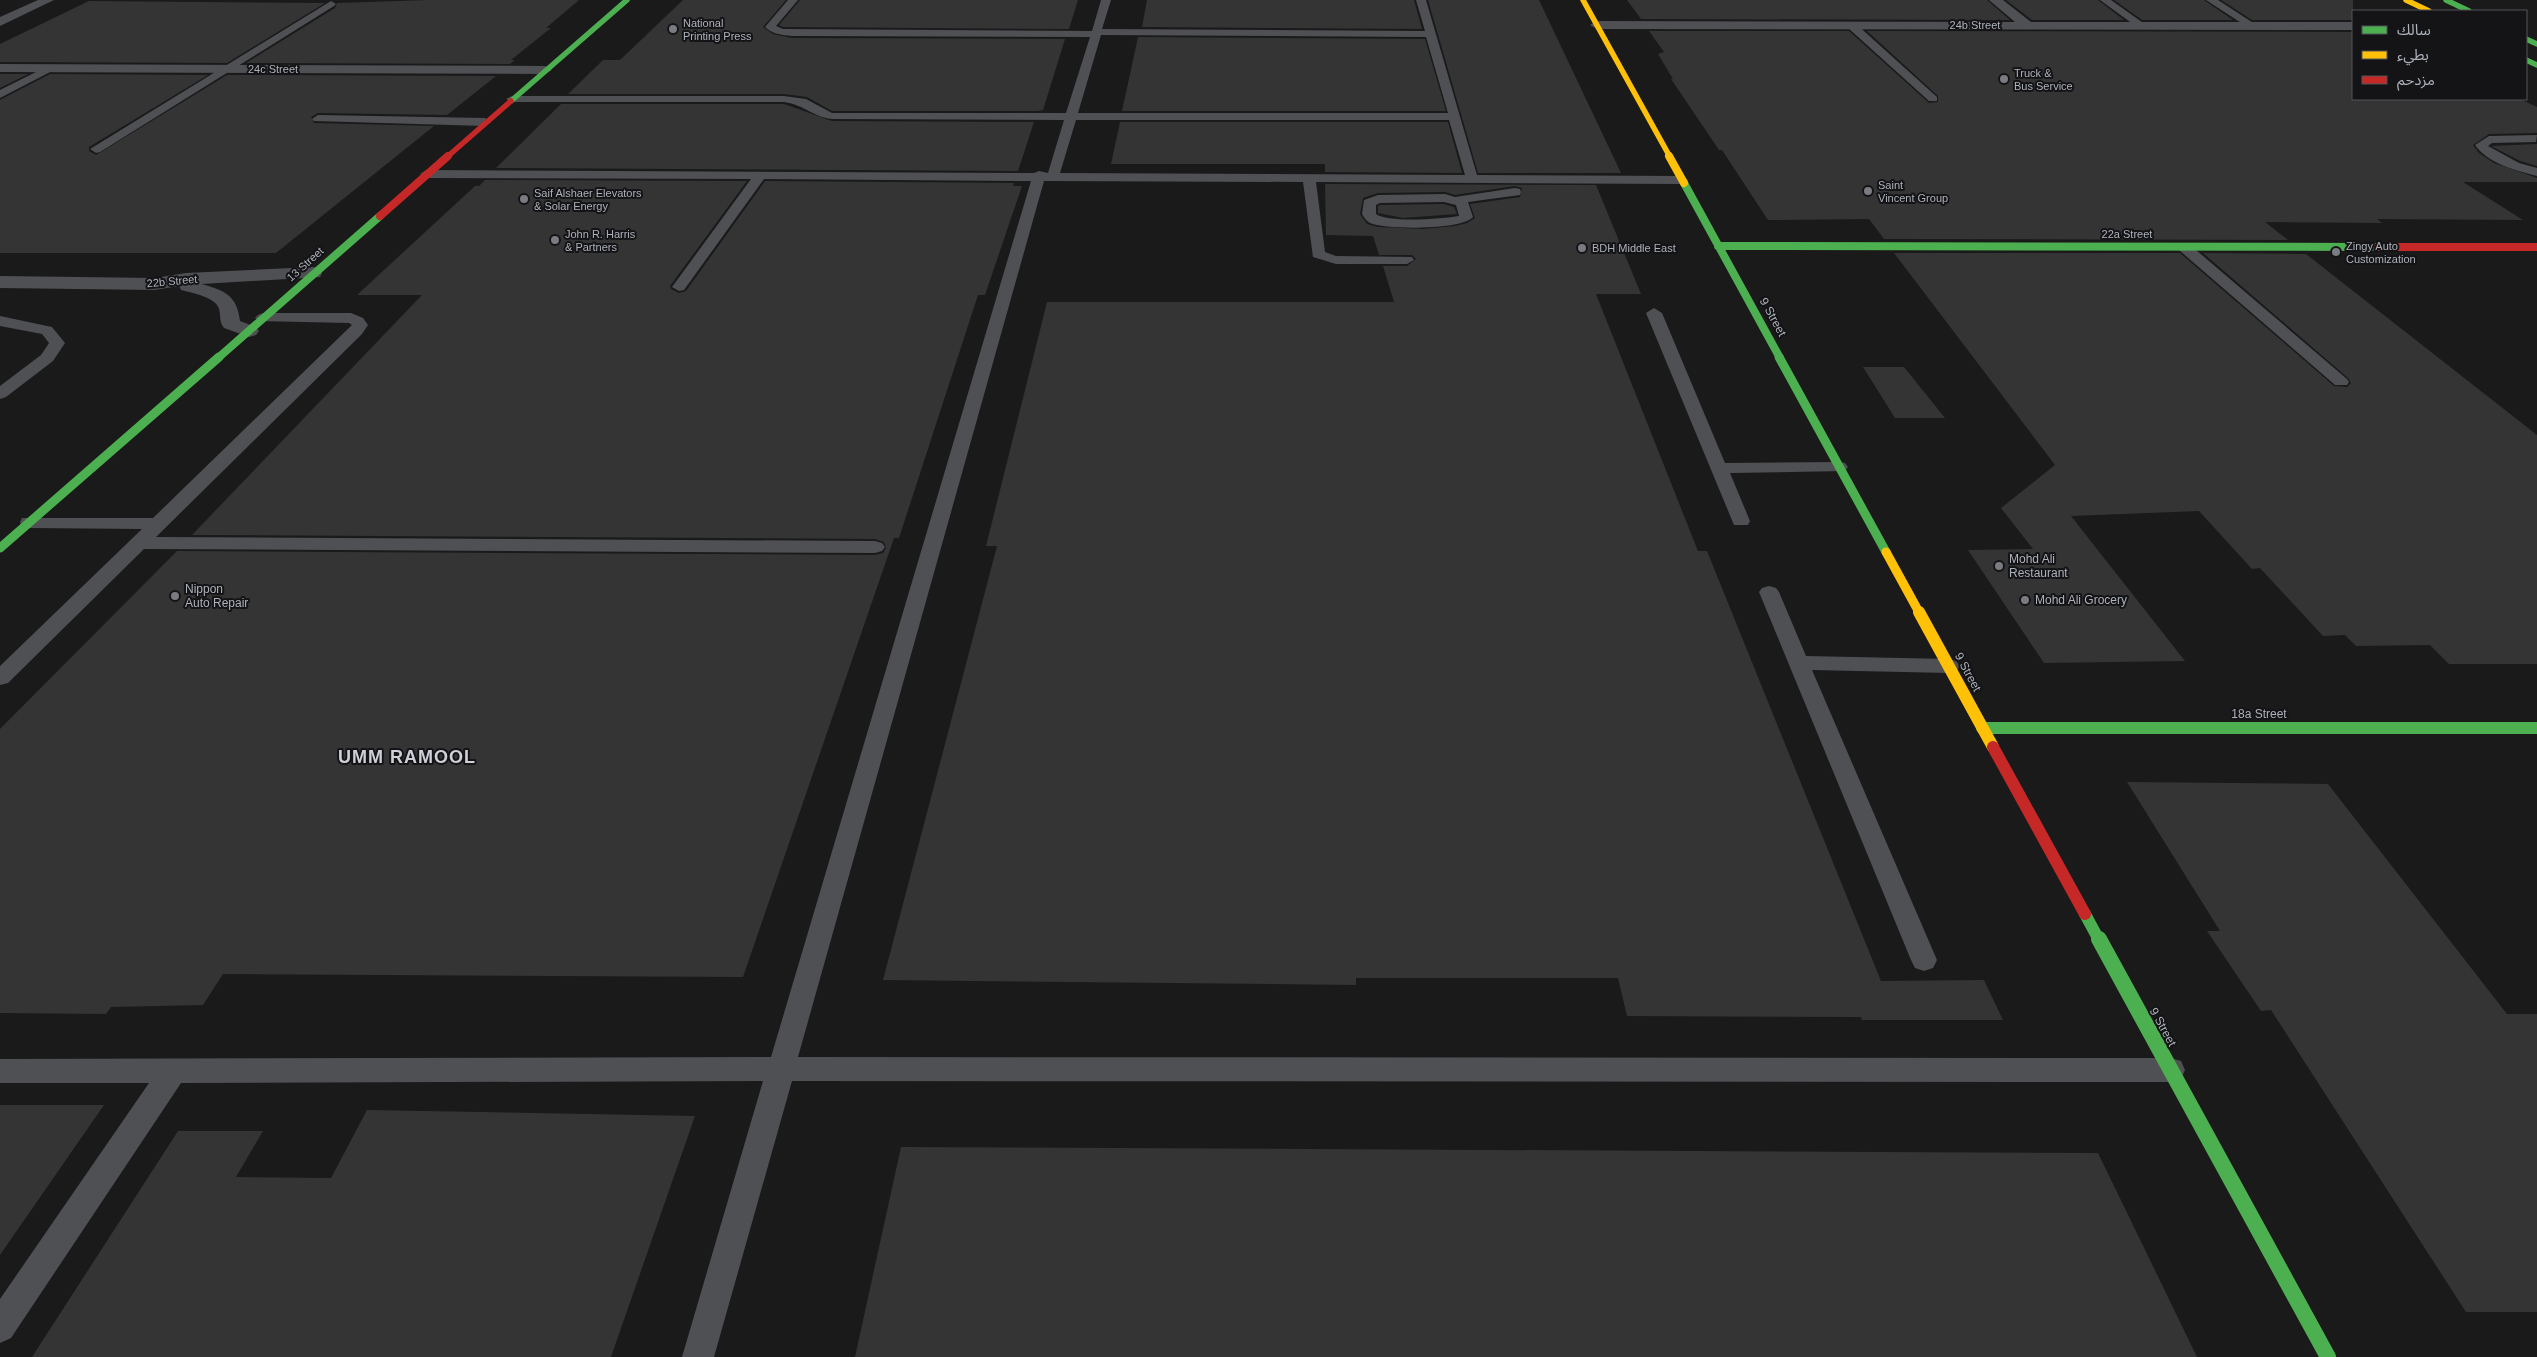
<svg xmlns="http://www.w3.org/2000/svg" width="2537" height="1357" font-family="Helvetica,'Noto Sans Arabic',sans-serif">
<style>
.building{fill:#343435;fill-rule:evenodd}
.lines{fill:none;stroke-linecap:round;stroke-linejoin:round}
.lane{fill:#4f5053;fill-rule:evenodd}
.street{fill:#4f5053;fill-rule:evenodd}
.fast-far4{stroke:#4caf50;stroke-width:5.5}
.fast-far3{stroke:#4caf50;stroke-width:8}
.fast-far2{stroke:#4caf50;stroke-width:9}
.fast-far1{stroke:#4caf50;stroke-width:12}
.fast{stroke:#4caf50;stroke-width:16}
.slow-far3{stroke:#ffc107;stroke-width:5.5}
.slow-far2{stroke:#ffc107;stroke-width:8}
.slow-far1{stroke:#ffc107;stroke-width:9}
.slow{stroke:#ffc107;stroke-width:12}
.jam-far2{stroke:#c62828;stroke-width:5.5}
.jam-far1{stroke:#c62828;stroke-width:8}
.jam{stroke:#c62828;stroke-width:12}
.poi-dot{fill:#7a7c82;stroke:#141417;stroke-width:2}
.labels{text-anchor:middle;stroke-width:4;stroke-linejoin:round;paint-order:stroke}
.far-poi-label{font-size:11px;fill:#adb1ba;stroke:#141417;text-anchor:start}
.far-street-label{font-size:11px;fill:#adb1ba;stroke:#141417}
.street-label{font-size:12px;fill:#adb1ba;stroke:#141417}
.poi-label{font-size:12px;fill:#adb1ba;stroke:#141417;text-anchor:start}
.district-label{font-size:18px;font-weight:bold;letter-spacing:1px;fill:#cdd0d7;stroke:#141417}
</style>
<rect width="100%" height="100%" fill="#1a1a1b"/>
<path class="building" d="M428 0H579L546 28H551L511 60H515L510 64 246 63 335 8 337 3Z
M683 0H786L763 27 773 34 792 38 1065 39 1043 110 1038 111H832L807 97 784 94H568L603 60H620Z
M800 0H1078L1069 29 783 27 779 25Z
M1147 0H1414L1422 29 1142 27Z
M1428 0H1539L1621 173H1478Z
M1627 0H1987L2010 20 1641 19Z
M2006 0H2098L2124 20H2032Z
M2114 0H2204L2233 20H2142Z
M2221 0H2353V20H2252Z
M89 1 325 3 227 63 0 62V44Z
M1649 31H1849L1929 103 1938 102V96L1867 31 2353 32V99H2520L2537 107V133L2489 134 2473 145 2479 153 2494 163 2537 178V182H2463L2523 220 2377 219 2382 223 2265 222 2288 240 1884 239 1869 219 1768 220 1722 150H1719L1671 79H1673L1658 54 1664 52Z
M1138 37 1425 39 1446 111H1122Z
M0 74H28L0 88Z
M50 74 208 75 89 147V151L96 155 227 75 496 76 447 115 318 113 311 117 314 123 434 126 276 253H0V100Z
M561 104H784L832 121 1034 122 1018 171 496 168Z
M1448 122 1462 173 1325 172V164H1111L1120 122Z
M2537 144V166L2520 161 2491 146Z
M485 180 747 181 670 286 671 289 679 293 686 291 765 181 1014 183 1013 186H1022L985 295H978L899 538H894L743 977 223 974 203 1005 111 1007 106 1014 0 1013V729L177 551 875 555 883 553 886 548 884 542 875 539 192 535 422 295H357L475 186H479Z
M1325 184 1596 185 1641 294H1596L1698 551H1707L1881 981 1984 980 2003 1020H1862L1861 1017 1627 1016 1618 978H1356V985L883 980 997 546H986L1047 302H1394L1383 266H1407L1416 259 1412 255H1379L1373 236 1326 235ZM1515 186 1522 188 1520 197 1470 204 1475 218 1467 223 1455 226 1423 229 1378 227 1367 224 1360 214 1363 198 1378 193 1445 192 1455 195Z
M1444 204 1454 207 1457 214 1403 218 1378 213V206L1380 205Z
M1894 253H2180L2334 386 2347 387 2351 383 2348 378 2203 253 2306 254 2537 435V664H2449L2430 645 2356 646 2345 635 2323 636 2260 568 2252 569 2199 511 2071 516 2185 661 2044 663 1968 550 2033 549 2001 508 2055 465Z
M1863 367H1904L1945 418H1895Z
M2127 782 2328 784 2507 1014H2537V1312H2466L2271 1010 2261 1011 2207 931H2220Z
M0 1105H104L0 1255Z
M367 1110 695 1116 611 1357H32L178 1131H263L236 1177 331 1178Z
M901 1147 2098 1153 2197 1357H855Z"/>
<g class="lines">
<path class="lane" d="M788 0H798L776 26 783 29 1092 31 1101 0H1111L1102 29 1425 31 1416 0H1426L1477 175 1682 176 1688 180 1682 184 1316 182 1325 252 1336 256 1412 257 1414 260 1407 264H1336L1313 257 1303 182 1044 181 798 1057 2171 1058 2181 1061 2185 1070 2181 1079 2171 1082 792 1081 714 1357H682L763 1081 181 1083 11 1338 0 1343V1299L149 1083H0V1059L771 1057 1031 181 764 179 684 290 679 291 672 287 751 179 426 178 420 174 426 170 1034 173 1039 171 1048 173 1064 120 832 119C813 117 805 105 784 102H512L506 99 512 96H784L806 99 832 113H1066L1090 37 792 36C782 35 772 34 765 27ZM1101 35 1426 37 1448 113H1078ZM1076 120H1449L1465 175 1060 173Z
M2100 0H2111L2146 25 2137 27Z
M2206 0H2218L2258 26 2249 28Z
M331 1 336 4 334 6 100 152 96 153 90 149Z
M1847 23H1855L1937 97V101H1929L1847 27Z
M50 65 55 68 54 70 0 98V90Z
M318 115 485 118 491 122 485 126 314 121 312 119Z
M2537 135 2536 142 2492 143 2488 146 2519 163 2537 168V176C2517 171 2487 163 2475 145L2489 136Z
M1515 188 1520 189 1521 192 1520 195 1468 202 1473 217C1463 230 1385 230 1370 223 1366 221 1364 217 1362 214L1364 200 1378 195 1445 194 1455 197ZM1444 202 1456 205 1459 216C1444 219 1387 223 1376 214V205L1380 203Z
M2184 243 2189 244 2347 379 2349 382 2347 385H2335L2179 250 2177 247 2179 244Z
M1654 308 1662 313 1725 463 1839 462 1845 463 1848 467 1845 471 1730 473 1750 521 1748 525H1734L1646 313Z
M263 313H351L363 318 368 325 362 334 156 537 875 541 882 543 885 547 882 551 875 553 144 549 8 683 0 685V666L142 529 29 528 22 526 20 522 22 518H153L352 325 349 323 258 321 255 318 258 315Z
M0 316 52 327 65 343 53 361 6 397 0 399V386L41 355 49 343 42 334 0 326Z
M1769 586 1776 588 1779 592 1806 656 1949 659 1956 661 1960 666 1956 671 1949 673 1812 670 1937 960 1933 968 1924 971 1915 968 1911 960 1759 592 1762 588Z"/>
<path class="street" d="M38 0H54L0 26V17Z
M1989 0H2003L2031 22H2353V30L1597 29 1590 25 1597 21 2015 22Z
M0 64 545 66 552 70 545 74 0 72Z
M313 267 320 269 322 273 320 277 201 284C224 290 237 295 240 321L256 327 259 331 256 335 249 337 224 328C219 322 221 316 219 309 216 297 192 293 181 290L179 286 155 290 0 288V276L155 278 186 273Z"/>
<path class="fast-far4" d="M2446 0 2469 11
M2526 39 2537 44
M2526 60 2537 65
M511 101 627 0"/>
<path class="fast-far3" d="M1684 183 1780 358
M1718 246 2378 247
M218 358 380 216"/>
<path class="fast-far2" d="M1779 357 1886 552
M0 548 219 357"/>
<path class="fast-far1" d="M1982 728H2537
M2085 914 2099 940"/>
<path class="fast" d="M2099 939 2328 1357"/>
<path class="slow-far3" d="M1583 0 1670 157
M2406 0 2429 11"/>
<path class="slow-far2" d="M1669 156 1684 183"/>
<path class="slow-far1" d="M1886 552 1920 614"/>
<path class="slow" d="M1919 612 1993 747"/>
<path class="jam-far2" d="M447 157 511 101"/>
<path class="jam-far1" d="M380 216 448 156
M2378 247H2537"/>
<path class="jam" d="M1993 747 2085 914"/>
</g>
<g class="poi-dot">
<circle cx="673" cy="29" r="5"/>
<circle cx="2004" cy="79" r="5"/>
<circle cx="1868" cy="191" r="5"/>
<circle cx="524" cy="199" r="5"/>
<circle cx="555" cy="240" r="5"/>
<circle cx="1582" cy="248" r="5"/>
<circle cx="2336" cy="252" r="5"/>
<circle cx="1999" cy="566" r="5"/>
<circle cx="175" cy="596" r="5"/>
<circle cx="2025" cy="600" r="5"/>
</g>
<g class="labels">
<g class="far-poi-label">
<text x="683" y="27">National<tspan x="683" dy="13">Printing Press</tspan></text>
<text x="2014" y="77">Truck &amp;<tspan x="2014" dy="13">Bus Service</tspan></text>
<text x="1878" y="189">Saint<tspan x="1878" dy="13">Vincent Group</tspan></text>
<text x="534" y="197">Saif Alshaer Elevators<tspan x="534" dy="13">&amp; Solar Energy</tspan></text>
<text x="565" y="238">John R. Harris<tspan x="565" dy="13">&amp; Partners</tspan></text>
<text x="2346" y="250">Zingy Auto<tspan x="2346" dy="13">Customization</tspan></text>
<text x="1592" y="252">BDH Middle East</text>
</g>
<g class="far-street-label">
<text x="1975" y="29">24b Street</text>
<text x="273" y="73">24c Street</text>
<text x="2127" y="238">22a Street</text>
<text transform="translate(305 264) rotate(-42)" y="4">13 Street</text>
<text transform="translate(172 281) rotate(-5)" y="4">22b Street</text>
</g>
<g class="street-label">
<text transform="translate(1773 317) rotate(61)" y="4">9 Street</text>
<text transform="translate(1968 672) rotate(62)" y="4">9 Street</text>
<text x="2259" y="718">18a Street</text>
<text transform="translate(2163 1027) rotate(61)" y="4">9 Street</text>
</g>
<g class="poi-label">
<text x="2009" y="563">Mohd Ali<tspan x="2009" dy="14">Restaurant</tspan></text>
<text x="185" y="593">Nippon<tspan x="185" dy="14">Auto Repair</tspan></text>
<text x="2035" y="604">Mohd Ali Grocery</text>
</g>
<g class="district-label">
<text x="407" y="763">UMM RAMOOL</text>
</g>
</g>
<rect x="2352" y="10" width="175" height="90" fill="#141417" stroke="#515358"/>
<rect x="2362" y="26" width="25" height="8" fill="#4caf50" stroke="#515358"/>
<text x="2397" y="35" font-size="15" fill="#adb1ba">سالك</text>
<rect x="2362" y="51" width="25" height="8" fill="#ffc107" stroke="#515358"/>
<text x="2397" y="60" font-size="15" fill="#adb1ba">بطيء</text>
<rect x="2362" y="76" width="25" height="8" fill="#c62828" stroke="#515358"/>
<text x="2397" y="85" font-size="15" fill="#adb1ba">مزدحم</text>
</svg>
